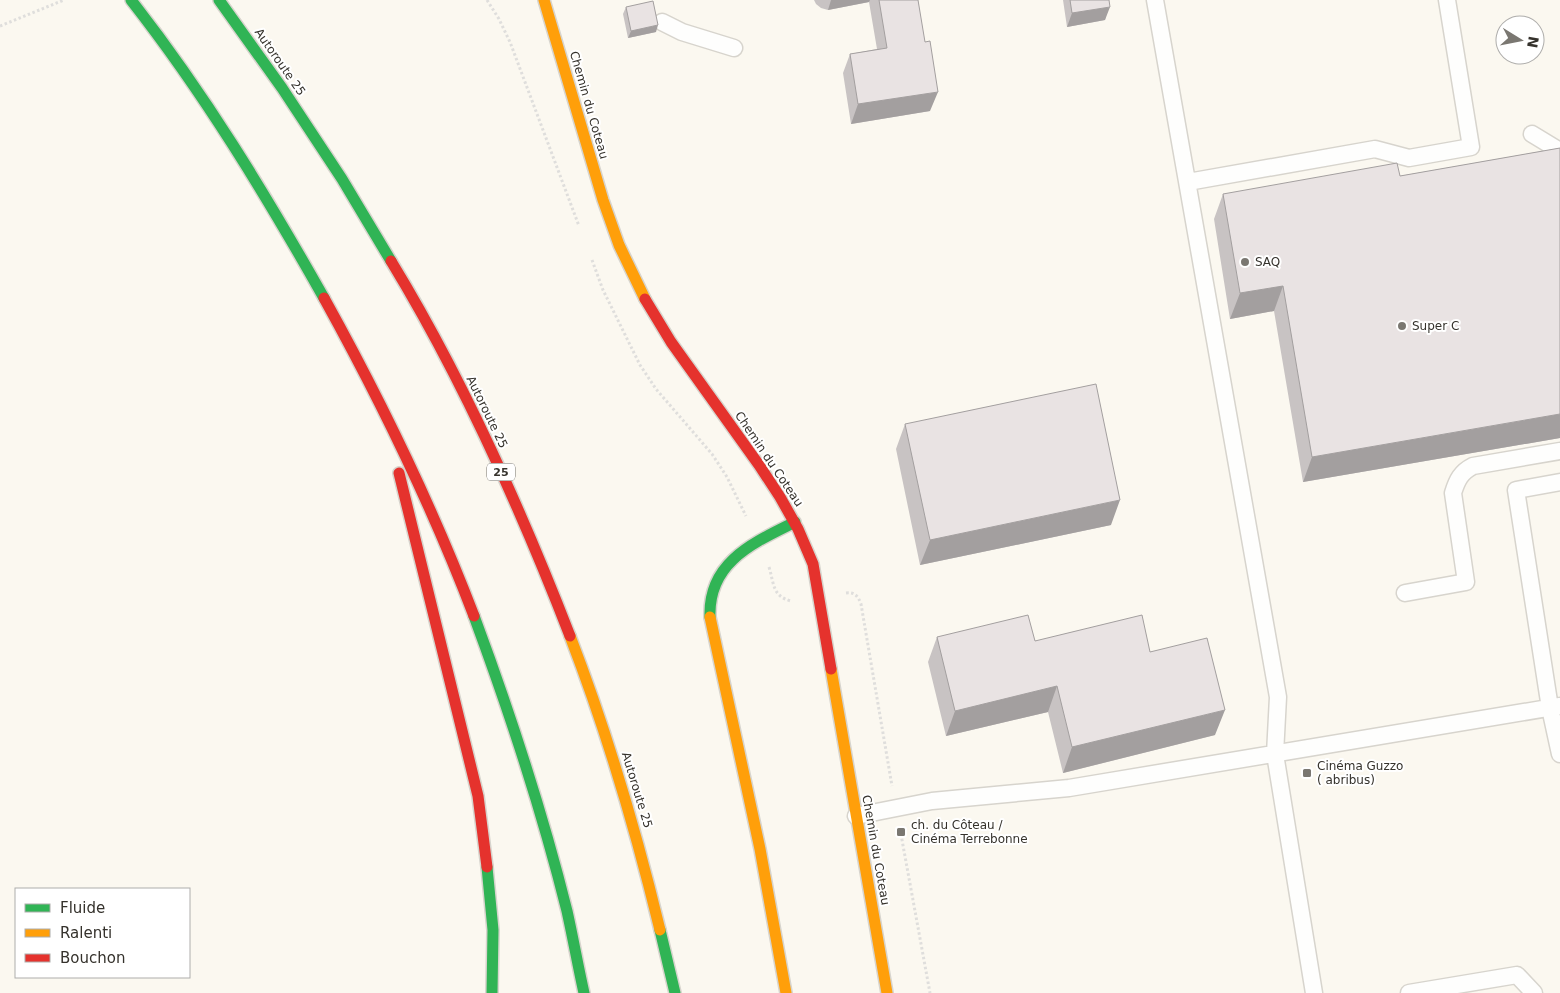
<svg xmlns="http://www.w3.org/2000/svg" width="1560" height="993" font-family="'DejaVu Sans',sans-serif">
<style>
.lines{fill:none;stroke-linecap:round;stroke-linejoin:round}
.lane-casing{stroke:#d7d4cd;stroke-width:19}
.fast-casing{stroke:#d7d4cd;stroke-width:14}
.slow-casing{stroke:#d7d4cd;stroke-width:14}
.jam-casing{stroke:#d7d4cd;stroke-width:14}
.path{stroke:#dfdedc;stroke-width:3;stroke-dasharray:2.5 2.5;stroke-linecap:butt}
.lane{stroke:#fefefd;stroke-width:16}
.fast{stroke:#30b455;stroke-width:11}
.slow{stroke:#ff9f0a;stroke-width:11}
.jam{stroke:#e5322d;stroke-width:11}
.wall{fill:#c8c3c3}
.shaded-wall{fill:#a39f9f}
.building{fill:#e9e3e3;stroke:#a39f9f}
.poi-dot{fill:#7a7771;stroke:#fff;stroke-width:2}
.labels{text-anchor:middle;stroke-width:4;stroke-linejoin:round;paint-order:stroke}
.shield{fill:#fff;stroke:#72706b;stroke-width:1}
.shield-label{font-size:11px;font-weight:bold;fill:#35322c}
.street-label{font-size:12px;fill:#35322c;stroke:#fff}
.poi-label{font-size:12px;fill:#35322c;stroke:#fff;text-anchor:start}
</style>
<rect width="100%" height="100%" fill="#fbf8f0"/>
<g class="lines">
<defs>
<path id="lane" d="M1155 0 1278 697 1275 754 1314 993
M662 22 682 32 734 48
M1532 134 1560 151
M1188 182 1375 149 1409 158 1471 147 1447 0
M1560 482 1516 490 1550 708 1560 754
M1405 593 1466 582 1453 493C1457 480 1461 472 1473 466L1560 451
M856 816 932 801 1069 788 1560 706
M1409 993 1517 975 1534 993"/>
<path id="fast" d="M131 0C204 93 266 195 324 298
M219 0 282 88 342 179 391 261
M474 616C510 713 542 811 567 911 573 938 578 966 584 993
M710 617C708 562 753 543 795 522
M487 867 493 930 492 993
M660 930 675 993"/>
<path id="slow" d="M544 0 603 200 619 245 645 299
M710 617 760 849 786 993
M570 636C607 732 636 831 660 930
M831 669 887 993"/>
<path id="jam" d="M391 261C463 379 520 507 570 636
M324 298C381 401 432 506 474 616
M645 299 671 342 759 465 780 497 798 529 813 564 831 669
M399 473 478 796 487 867"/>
</defs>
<use href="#lane" class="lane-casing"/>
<use href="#fast" class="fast-casing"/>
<use href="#slow" class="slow-casing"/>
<use href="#jam" class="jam-casing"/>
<path class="path" d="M487 0 499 19 510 42 579 226
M0 26 64 0
M592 260 603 290 640 365 656 389 712 454 727 477 746 516
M769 567C774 583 772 596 791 601
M846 593C855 592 858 596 861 604L892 786
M900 829 930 993"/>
<use href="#lane" class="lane"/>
<use href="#fast" class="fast"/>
<use href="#slow" class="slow"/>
<use href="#jam" class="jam"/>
</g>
<path class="wall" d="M814 0H918L930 111 851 124 843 73 850 54 877 49 869 2 828 10 821 8 816 4Z
M1063 0H1109L1105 20 1067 27Z
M626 7 656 32 628 38 623 14Z
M1560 148V438L1303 482 1274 311 1230 319 1214 219 1223 194 1400 176Z
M905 424 1111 525 920 565 896 449Z
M937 637 1035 641 1150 652 1215 735 1063 773 1048 712 946 736 928 662Z"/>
<path class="shaded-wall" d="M831 0H870L869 2 828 10Z
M1110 7 1105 20 1067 27 1072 13Z
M658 25 656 32 628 38 631 31Z
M938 92 930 111 851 124 858 104Z
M1283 286 1274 311 1230 319 1240 293Z
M1560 414V438L1303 482 1312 457Z
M1120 500 1111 525 920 565 930 540Z
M1057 686 1048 712 946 736 955 711Z
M1225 710 1215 735 1063 773 1072 747Z"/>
<path class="building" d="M879 0H918L925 42 930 41 938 92 858 104 850 54 887 48Z
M1070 0H1109L1110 7 1072 13Z
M653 1 658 25 631 31 626 7Z
M1560 148V414L1312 457 1283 286 1240 293 1223 194 1397 163 1400 176Z
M1096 384 1120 500 930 540 905 424Z
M1028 615 1035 641 1142 615 1150 652 1207 638 1225 710 1072 747 1057 686 955 711 937 637Z"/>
<g class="poi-dot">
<circle cx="1245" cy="262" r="5"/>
<circle cx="1402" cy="326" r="5"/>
<rect x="1302" y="768" width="10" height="10" rx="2.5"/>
<rect x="896" y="827" width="10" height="10" rx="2.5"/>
</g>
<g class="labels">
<rect class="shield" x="487" y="463.5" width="28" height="17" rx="4"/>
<g class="shield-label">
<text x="501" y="476">25</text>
</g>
<g class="street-label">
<text transform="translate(280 62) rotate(55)" y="4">Autoroute 25</text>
<text transform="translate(589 105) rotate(74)" y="4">Chemin du Coteau</text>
<text transform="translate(487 412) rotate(64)" y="4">Autoroute 25</text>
<text transform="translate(769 459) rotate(56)" y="4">Chemin du Coteau</text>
<text transform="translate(637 790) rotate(73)" y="4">Autoroute 25</text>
<text transform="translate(876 850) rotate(80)" y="4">Chemin du Coteau</text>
</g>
<g class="poi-label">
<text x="1255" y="266">SAQ</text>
<text x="1412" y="330">Super C</text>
<text x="1317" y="770">Cinéma Guzzo<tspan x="1317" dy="14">( abribus)</tspan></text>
<text x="911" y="829">ch. du Côteau /<tspan x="911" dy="14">Cinéma Terrebonne</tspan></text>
</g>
</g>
<rect x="15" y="888" width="175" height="90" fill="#ffffff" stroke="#aeadab"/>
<rect x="25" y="904" width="25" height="8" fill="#30b455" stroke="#aeadab"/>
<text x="60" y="913" font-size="15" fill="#35322c">Fluide</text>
<rect x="25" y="929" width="25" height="8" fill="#ff9f0a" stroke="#aeadab"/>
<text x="60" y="938" font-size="15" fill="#35322c">Ralenti</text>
<rect x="25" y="954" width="25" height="8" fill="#e5322d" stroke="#aeadab"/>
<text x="60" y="963" font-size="15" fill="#35322c">Bouchon</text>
<g transform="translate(1520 40) rotate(100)"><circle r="24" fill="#ffffff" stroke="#aeadab"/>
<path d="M0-4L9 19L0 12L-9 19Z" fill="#7a7771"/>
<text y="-8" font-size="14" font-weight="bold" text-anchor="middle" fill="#35322c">N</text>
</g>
</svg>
